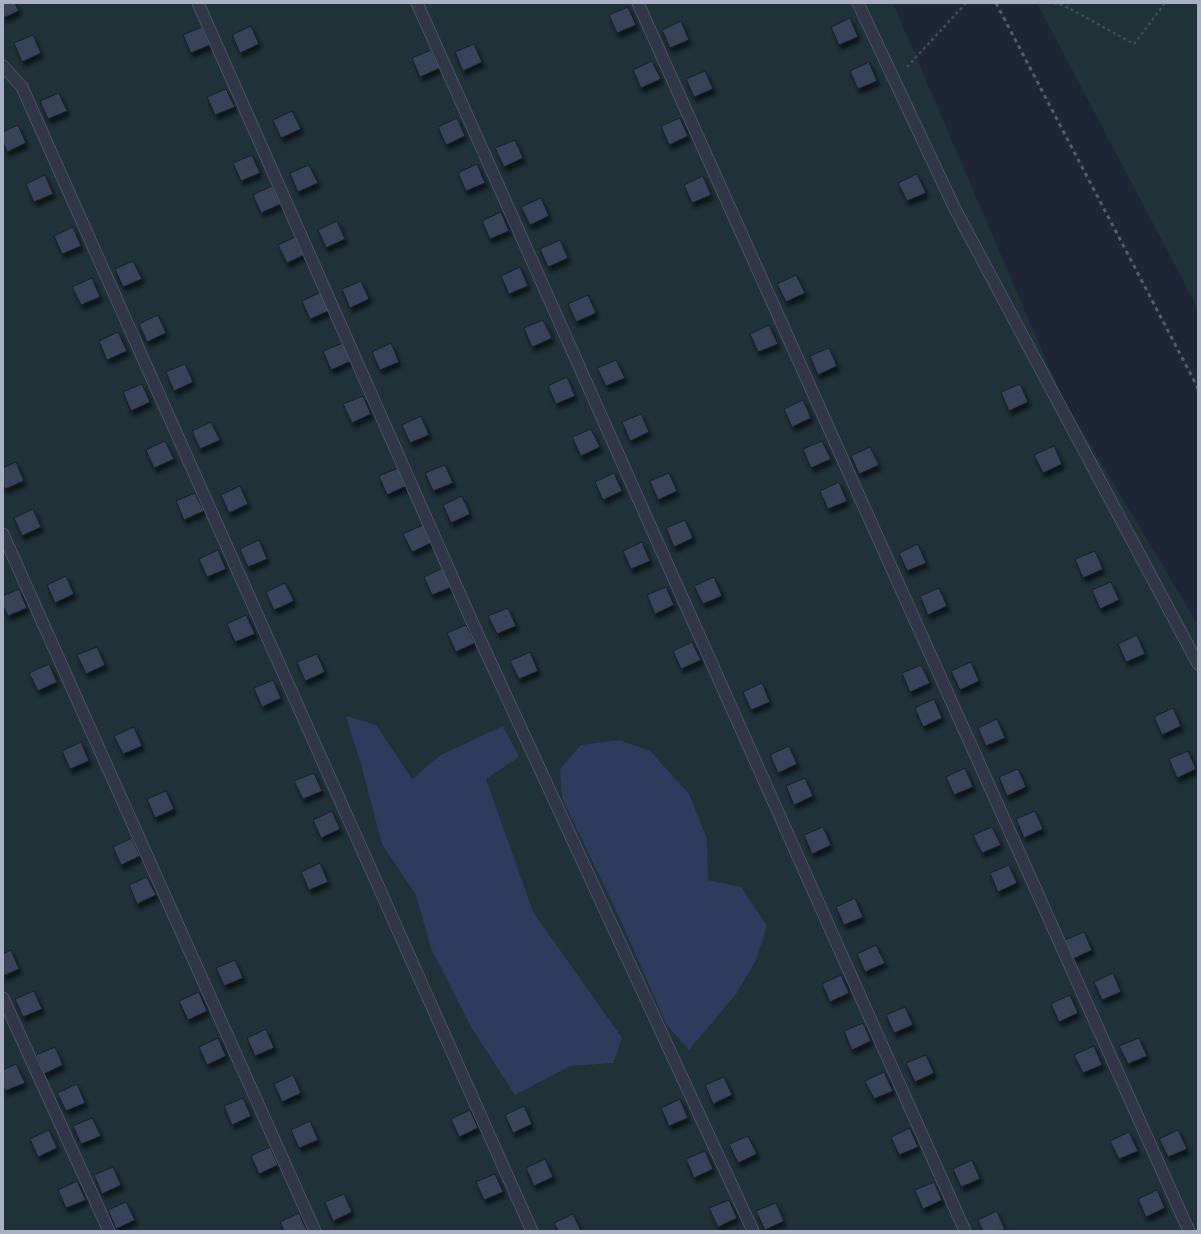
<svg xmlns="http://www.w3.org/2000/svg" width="1201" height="1234" font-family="Quicksand,sans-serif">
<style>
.green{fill:#1f3238}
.water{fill:#2d3c5d}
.building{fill:#394258;stroke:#191f2e;filter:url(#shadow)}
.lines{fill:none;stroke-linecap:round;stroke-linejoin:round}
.lane-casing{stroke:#4c5263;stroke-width:13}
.path{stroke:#3a4e53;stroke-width:2.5;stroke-dasharray:3 3;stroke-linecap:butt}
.lane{stroke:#313748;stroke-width:11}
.rail{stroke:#525b6f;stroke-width:3;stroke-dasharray:4 4;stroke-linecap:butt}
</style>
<defs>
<filter id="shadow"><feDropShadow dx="2.5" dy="4.5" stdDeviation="2" flood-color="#0009"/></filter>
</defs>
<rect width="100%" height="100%" fill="#1d2537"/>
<path class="green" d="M3 3H893L1061 395 1198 625V1231H3Z
M1037 3H1198V309Z"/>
<path class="water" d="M346 716 376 725 412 779 441 755 503 726 519 757 486 779 533 912 622 1038 613 1063 570 1066 515 1095 471 1027 431 948 416 895 382 844 362 768Z
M619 740 650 751 689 794 707 839 708 880 741 887 767 926 756 960 736 994 689 1050 666 1024 622 923 562 798 560 769 581 745Z"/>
<path class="building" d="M3 3H15L19 11 3 18Z
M628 7 636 25 617 33 609 15Z
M850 18 858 37 839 45 831 27Z
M681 21 689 40 670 48 662 30Z
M251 26 259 44 240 53 232 35Z
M202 27 210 45 191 53 183 35Z
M33 35 41 53 22 62 14 43Z
M474 44 482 62 463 71 455 52Z
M431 50 440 68 420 77 412 58Z
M652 61 661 79 641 88 633 70Z
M869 62 877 81 858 89 850 71Z
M705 71 713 89 694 97 686 79Z
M226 89 235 107 215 115 207 97Z
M59 93 67 111 48 119 40 101Z
M292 111 301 129 281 138 273 120Z
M457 118 465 136 446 145 438 127Z
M680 118 688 136 669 145 661 126Z
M18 125 26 143 7 152 3 142V132Z
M515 140 523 158 504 167 495 148Z
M252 155 260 173 241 181 233 163Z
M477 164 485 183 466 191 458 173Z
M309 165 318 183 298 192 290 173Z
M917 174 926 193 907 201 898 183Z
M45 175 53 194 34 202 26 184Z
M703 176 711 195 692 203 684 185Z
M272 186 281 204 261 213 253 195Z
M541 198 549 216 530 225 521 207Z
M501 212 509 231 490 239 482 221Z
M337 221 345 239 326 248 318 230Z
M73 227 81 246 62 254 54 236Z
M297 236 306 254 287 263 278 245Z
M560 240 568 258 548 267 540 249Z
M133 261 142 279 123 287 115 269Z
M520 267 528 286 509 294 501 276Z
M796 275 805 293 786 302 777 284Z
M92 278 100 297 81 305 72 287Z
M361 281 369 299 350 308 342 289Z
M321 292 329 311 310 319 302 301Z
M588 295 596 313 576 322 568 304Z
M158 315 166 333 147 342 139 324Z
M543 320 552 338 532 347 524 328Z
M769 325 778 344 758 352 750 334Z
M118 332 127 351 107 360 99 341Z
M343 343 351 361 331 370 323 351Z
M391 343 399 362 380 370 372 352Z
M829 348 837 366 818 375 810 356Z
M616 360 625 378 606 386 597 368Z
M185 364 193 382 174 391 166 372Z
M567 377 575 396 556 404 548 386Z
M142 384 150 402 131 411 123 392Z
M1020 384 1028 402 1009 411 1001 392Z
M363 396 371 414 352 423 343 404Z
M803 400 811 418 792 427 784 409Z
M641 414 649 432 630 441 622 422Z
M421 416 429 435 410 443 402 425Z
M211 422 220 440 200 449 192 431Z
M591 429 600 447 581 456 572 437Z
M165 441 174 459 154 468 146 450Z
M822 441 831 459 811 468 803 449Z
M1054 446 1062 464 1043 473 1034 455Z
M870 447 879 465 859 474 851 456Z
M16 462 24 481 5 489 3 485V468Z
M445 465 453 483 433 491 425 473Z
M398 468 406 486 387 495 379 476Z
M614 473 622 491 603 500 595 482Z
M669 473 677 491 658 500 650 481Z
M839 482 847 501 828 509 820 491Z
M240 486 248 504 229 513 221 495Z
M195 493 204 511 184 520 176 501Z
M462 496 470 514 451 523 443 505Z
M33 509 41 527 22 536 14 518Z
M685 520 693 538 674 547 666 528Z
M423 525 431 543 412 552 403 534Z
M259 540 267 559 248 567 240 549Z
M642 542 650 561 631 569 623 551Z
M918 544 926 563 907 571 899 553Z
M218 550 226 569 207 577 199 559Z
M1095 551 1103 569 1083 578 1075 559Z
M443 568 452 587 432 595 424 577Z
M66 576 74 594 55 603 47 585Z
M714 577 722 596 703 604 694 586Z
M1111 582 1119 600 1100 609 1092 590Z
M285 583 294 601 274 610 266 592Z
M666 587 674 605 655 614 647 595Z
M939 588 947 606 928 615 920 596Z
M19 589 27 608 8 616 3 606V596Z
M508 608 516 626 497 634 488 616Z
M246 615 255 634 235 642 227 624Z
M466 625 475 643 456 652 447 633Z
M1137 635 1145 654 1126 662 1118 644Z
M692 642 701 660 681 669 673 651Z
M97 647 105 665 86 674 77 655Z
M530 652 538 671 519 679 510 661Z
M317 654 325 672 305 681 297 662Z
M971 662 979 681 960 690 951 671Z
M49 664 57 682 38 691 29 673Z
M921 665 930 683 910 692 902 673Z
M273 680 281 698 262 707 254 688Z
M762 683 770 702 751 710 743 692Z
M934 699 942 718 923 727 915 708Z
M1173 708 1181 726 1162 735 1154 717Z
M997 719 1005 738 986 746 978 728Z
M134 727 142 746 123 754 114 736Z
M81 742 89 761 70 769 62 751Z
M789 746 797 764 778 773 770 755Z
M1188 751 1196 769 1177 778 1169 759Z
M965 768 973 787 954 795 946 777Z
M1018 769 1026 787 1007 796 999 777Z
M314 773 322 791 303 799 294 781Z
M805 778 813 796 794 805 786 786Z
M166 791 174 809 155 818 147 799Z
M332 811 340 829 321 838 313 820Z
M1035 811 1043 829 1024 838 1016 819Z
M823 827 831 845 812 854 804 835Z
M992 827 1001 845 982 853 973 835Z
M132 838 140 856 121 865 113 847Z
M320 863 328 882 309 890 301 872Z
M1009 865 1017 883 998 892 990 873Z
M147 877 156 895 137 904 129 885Z
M855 898 863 917 844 925 836 907Z
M1084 932 1092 950 1073 959 1065 940Z
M876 945 885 963 865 972 857 954Z
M11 950 19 969 3 976V954Z
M235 960 243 978 224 986 216 968Z
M1113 973 1121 992 1102 1000 1094 982Z
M841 975 849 993 830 1002 822 984Z
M34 991 42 1009 23 1017 15 999Z
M199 992 207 1011 188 1020 179 1001Z
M1070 995 1078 1013 1059 1022 1051 1004Z
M905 1007 913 1025 894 1033 886 1015Z
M863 1023 871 1041 852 1050 844 1031Z
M266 1029 274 1048 255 1056 247 1038Z
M218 1038 226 1056 207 1065 199 1047Z
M1139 1038 1147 1056 1128 1064 1119 1046Z
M1094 1046 1102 1065 1083 1073 1074 1055Z
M55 1047 63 1065 44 1074 36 1055Z
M926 1055 934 1073 915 1082 906 1063Z
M16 1064 25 1083 5 1091 3 1086V1070Z
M884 1072 893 1091 874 1099 865 1081Z
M293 1075 301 1093 282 1102 274 1084Z
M724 1077 732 1095 713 1104 705 1085Z
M77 1084 85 1103 66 1111 57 1093Z
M243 1098 251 1116 232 1125 224 1106Z
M680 1099 688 1118 669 1126 661 1108Z
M524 1106 532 1124 513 1133 505 1115Z
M470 1110 478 1128 459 1137 451 1119Z
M92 1118 101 1136 81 1144 73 1126Z
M310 1121 318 1140 299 1148 291 1130Z
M910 1128 918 1147 899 1155 891 1137Z
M49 1130 57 1148 38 1157 30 1139Z
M1178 1130 1187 1149 1168 1157 1159 1139Z
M1129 1132 1138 1151 1119 1159 1110 1141Z
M748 1136 757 1154 738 1163 729 1144Z
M270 1147 278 1165 259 1174 251 1156Z
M705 1151 713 1169 694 1178 686 1159Z
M545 1159 553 1177 534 1186 526 1168Z
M972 1160 980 1179 961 1187 953 1169Z
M113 1167 121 1185 102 1194 94 1175Z
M495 1174 503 1192 484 1200 476 1182Z
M77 1181 86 1200 66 1208 58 1190Z
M934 1182 942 1200 923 1209 915 1190Z
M1157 1190 1165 1208 1146 1217 1138 1199Z
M344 1194 352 1212 333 1221 325 1202Z
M729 1200 737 1218 718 1227 709 1208Z
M126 1202 135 1220 116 1229 108 1210Z
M776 1203 784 1221 765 1230 756 1211Z
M997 1211 1005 1230 983 1231 978 1220Z
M299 1213 307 1231H284L280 1222Z
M573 1214 581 1231H558L554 1223Z"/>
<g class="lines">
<defs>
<path id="lane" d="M198 3 478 635 753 1231
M417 3 965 1231
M638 3 1189 1231
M858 3 955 209 1198 664
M3 66 22 87 532 1231
M3 534 315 1231
M3 998 109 1231"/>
</defs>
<use href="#lane" class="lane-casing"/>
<path class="path" d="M1054 3 1065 6 1134 44 1165 3
M907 67 966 3"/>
<use href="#lane" class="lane"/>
<path class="rail" d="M996 3 1198 388"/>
</g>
<rect width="1201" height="1234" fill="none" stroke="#aab1c5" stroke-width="8"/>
</svg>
